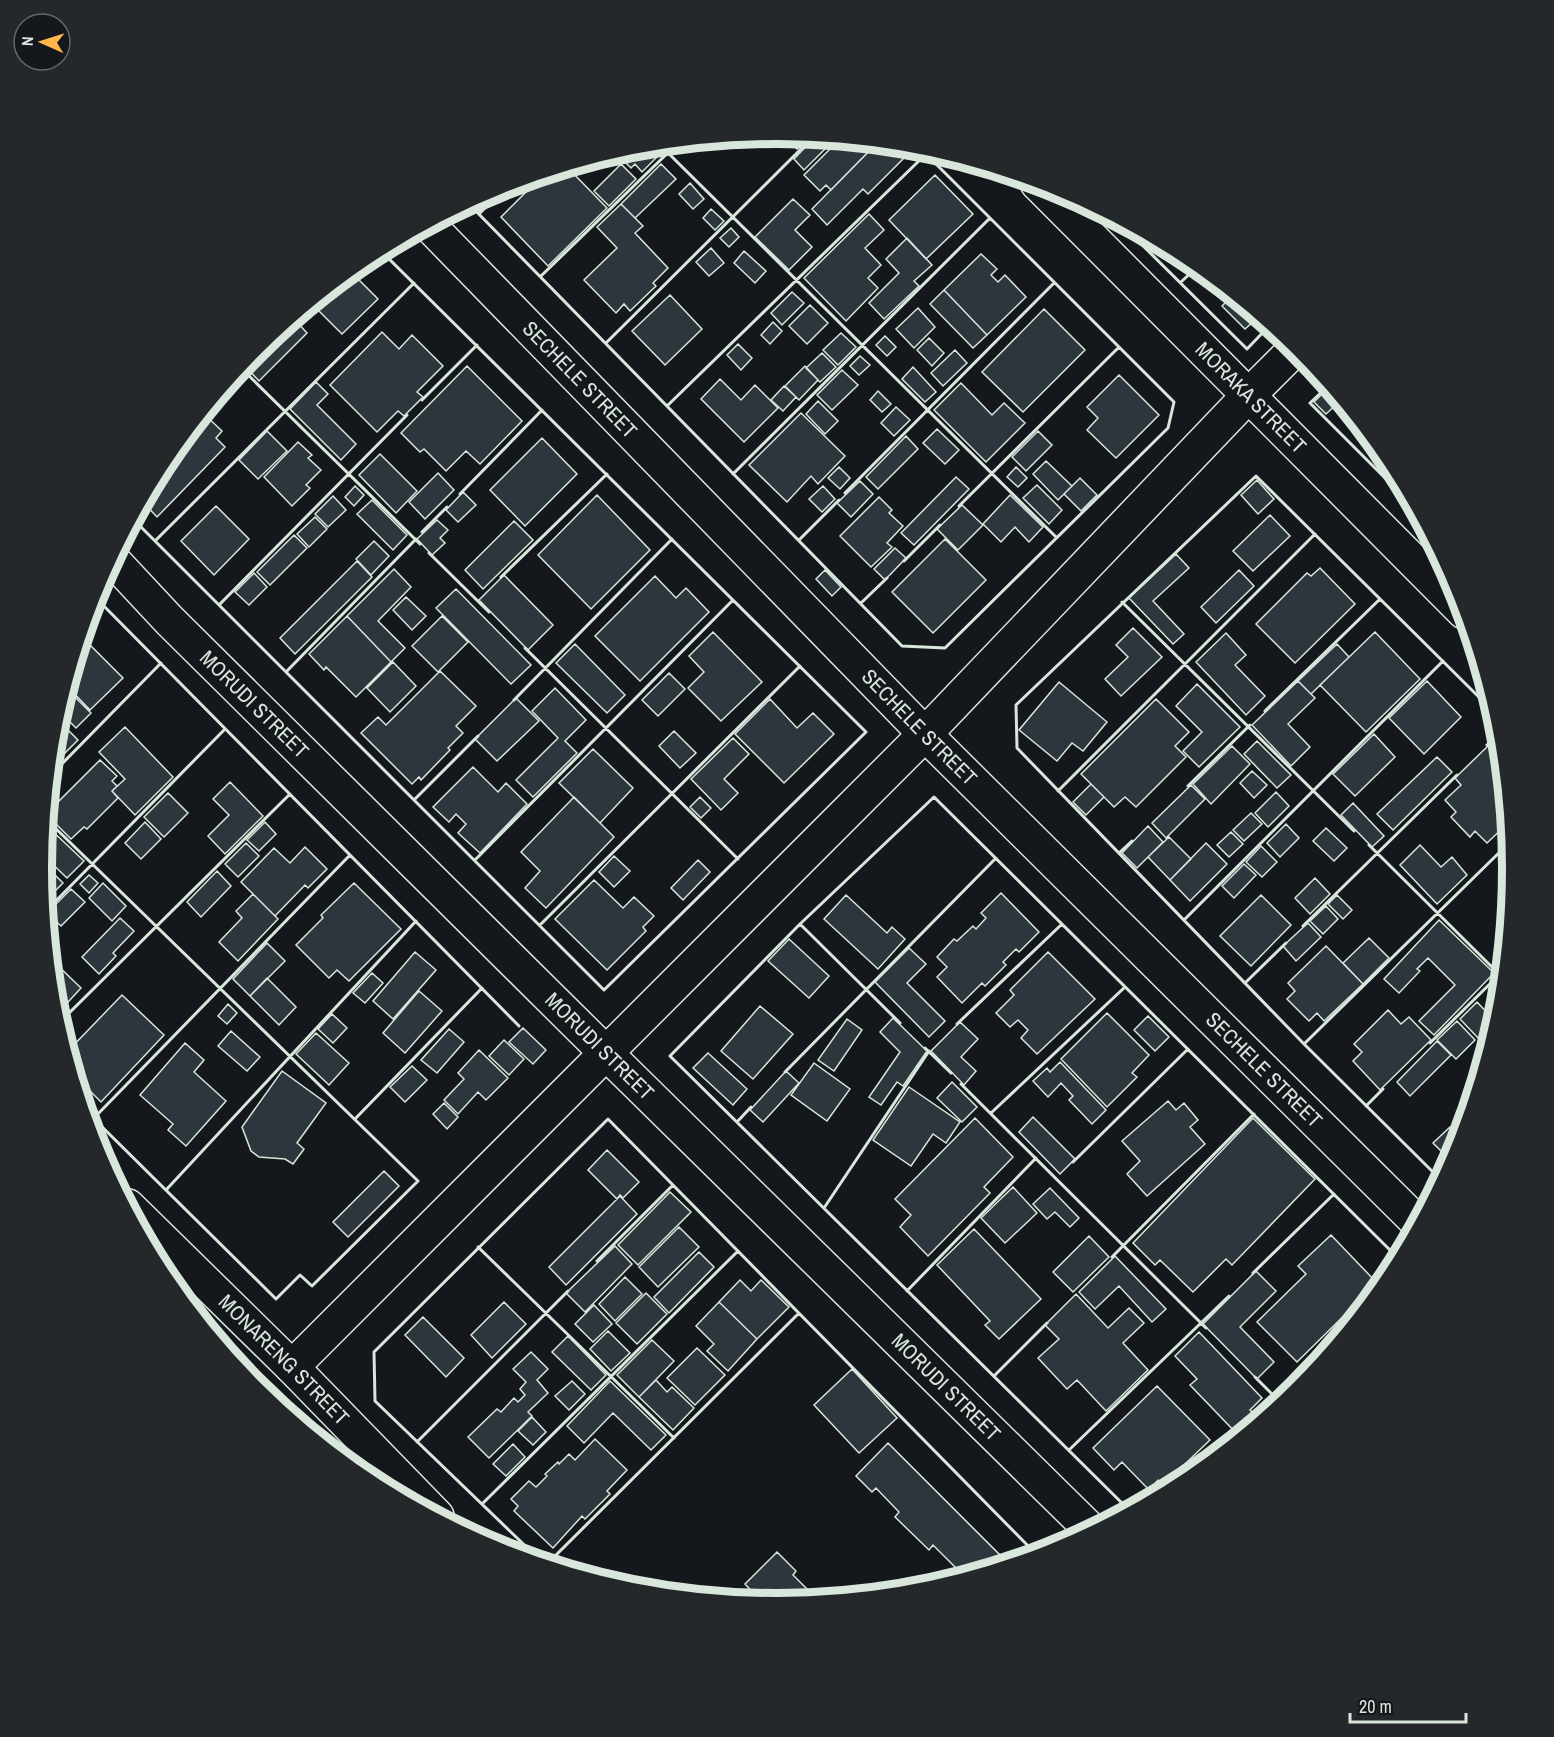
<svg xmlns="http://www.w3.org/2000/svg" width="1554" height="1737" font-family="'Archivo Narrow',sans-serif">
<style>
.building{fill:#2c363c;stroke:#d8e6dc;stroke-width:1.5}
.lines{fill:none;stroke-linecap:round;stroke-linejoin:round}
.minor-casing{stroke:#d8e6dc;stroke-width:36}
.minor{stroke:#14181c;stroke-width:33}
.wall{stroke:#d8e6dc;stroke-width:3}
.labels{text-anchor:middle;stroke-width:4.5;stroke-linejoin:round;paint-order:stroke}
.street-label{font-size:21px;fill:#d8e6dc;stroke:#14181c}
.rim{fill:none;stroke:#d8e6dc;stroke-width:8}
</style>
<rect width="100%" height="100%" fill="#14181c"/>
<path class="building" d="M782 134 810 137 797 149Z
M815 137 824 138 830 144 804 170 794 159Z
M839 140 877 143 831 190 826 185 820 191 804 175Z
M877 143 904 146 910 152 868 194 863 189 827 225 812 209Z
M656 145 662 152 642 172 635 164 631 168 616 153 634 148Z
M621 164 636 179 609 206 594 191Z
M661 164 676 179 635 218 621 204Z
M568 168 607 208 548 266 501 217 543 175Z
M935 175 973 214 926 259 889 220Z
M690 183 704 199 693 209 679 194Z
M793 199 810 215 795 230 812 247 789 270 755 237Z
M621 204 643 226 635 233 668 268 653 283 656 286 630 311 624 304 616 313 584 280 617 248 597 227Z
M711 209 724 221 715 230 703 218Z
M869 214 884 230 865 248 881 265 868 278 878 288 846 321 804 278Z
M731 228 739 237 729 247 720 238Z
M907 238 932 265 914 281 919 286 884 319 869 303 899 273 886 259Z
M711 248 724 263 709 276 696 262Z
M744 251 766 271 755 283 734 263Z
M981 254 997 269 991 275 998 282 1005 275 1026 297 987 335 944 290Z
M351 272 378 299 342 334 312 304Z
M944 290 987 335 973 348 930 304Z
M792 292 804 303 782 325 771 313Z
M670 295 702 329 665 365 632 331Z
M1232 296 1255 320 1245 329 1222 306Z
M810 305 828 323 807 344 789 326Z
M918 308 935 327 914 348 896 329Z
M1044 309 1085 350 1023 412 982 372Z
M294 319 307 333 259 381 244 365 258 349Z
M773 322 782 331 770 344 761 335Z
M382 332 399 349 412 335 443 366 417 392 423 397 404 416 398 411 377 432 330 385Z
M841 333 856 347 838 365 823 350Z
M885 336 896 347 887 356 876 345Z
M929 338 944 353 932 366 917 350Z
M738 344 752 358 741 370 727 355Z
M955 350 967 363 943 386 931 373Z
M822 353 836 367 820 382 806 368Z
M860 356 870 365 859 375 850 366Z
M467 366 522 421 480 464 466 451 446 471 424 449 420 452 401 433Z
M805 366 818 380 799 400 785 386Z
M913 367 936 392 925 402 902 379Z
M842 370 858 385 832 410 817 395Z
M1119 375 1159 415 1116 458 1087 430 1098 418 1087 407Z
M720 379 741 400 755 385 778 408 744 442 701 399Z
M316 382 328 394 317 405 356 444 341 460 290 409Z
M961 383 992 415 1004 403 1025 423 986 462 934 410Z
M784 386 796 397 783 411 771 400Z
M1329 387 1340 401 1326 414 1314 402Z
M878 391 891 404 882 412 870 400Z
M818 401 838 421 825 434 806 414Z
M896 407 910 420 894 436 881 423Z
M801 413 845 456 818 484 811 476 787 502 749 465Z
M204 414 222 431 216 438 225 447 157 517 143 502 166 460Z
M937 429 959 450 945 464 923 443Z
M267 431 287 451 258 479 239 460Z
M1038 431 1052 445 1026 471 1012 457Z
M906 436 918 449 878 489 866 477Z
M542 438 577 474 525 526 490 490Z
M298 442 312 455 308 458 321 470 306 485 310 488 292 506 264 477Z
M380 454 417 491 396 513 359 475Z
M1046 461 1072 486 1058 500 1033 474Z
M839 467 850 478 840 489 828 478Z
M1016 467 1027 478 1018 487 1007 477Z
M438 473 454 490 425 519 409 502Z
M956 477 969 489 914 545 901 533Z
M1080 478 1097 495 1081 511 1064 494Z
M1257 480 1274 499 1258 514 1241 495Z
M860 481 873 494 851 517 837 503Z
M1037 485 1062 510 1049 524 1023 498Z
M355 486 364 495 354 506 345 497Z
M823 486 835 499 822 512 809 499Z
M463 492 476 505 458 522 446 510Z
M597 495 650 550 591 609 538 555Z
M1010 495 1043 527 1029 542 1015 527 1001 542 983 524Z
M333 496 346 510 328 527 315 514Z
M879 497 892 510 889 513 903 526 887 543 892 547 871 567 840 536Z
M372 500 407 535 393 550 357 514Z
M962 505 983 525 958 550 937 529Z
M216 506 249 539 214 575 181 541Z
M1270 515 1290 536 1253 571 1233 551Z
M315 517 327 529 309 547 297 534Z
M437 520 448 530 440 538 445 543 432 555 417 539Z
M514 521 533 540 483 589 465 570Z
M294 535 307 548 270 585 257 572Z
M945 539 986 580 933 633 892 592Z
M374 541 389 556 371 575 356 559Z
M895 548 906 558 885 580 874 569Z
M1176 554 1189 568 1153 601 1184 634 1173 644 1129 598Z
M357 561 372 577 295 654 280 638Z
M1320 568 1355 604 1295 663 1256 624 1307 573 1311 576Z
M394 569 411 587 378 621 405 648 391 662 347 616Z
M825 570 841 587 832 596 816 579Z
M1239 570 1254 586 1216 623 1201 607Z
M254 573 267 587 249 605 235 592Z
M504 575 553 625 528 650 479 600Z
M655 576 676 598 686 588 709 612 640 681 595 636Z
M456 589 531 665 511 684 436 608Z
M406 597 426 616 412 630 393 610Z
M347 616 391 662 356 697 326 667 324 670 309 654Z
M442 616 468 642 438 672 412 646Z
M1133 628 1162 657 1121 696 1105 679 1128 657 1116 645Z
M713 632 762 682 721 721 688 688 704 672 689 656Z
M1375 632 1420 679 1366 732 1320 685Z
M1226 633 1246 655 1235 665 1265 696 1246 715 1196 662Z
M575 644 625 695 607 713 556 663Z
M1337 644 1349 657 1311 694 1298 681Z
M90 645 123 678 90 710 68 687 76 658Z
M393 662 416 686 390 712 367 688Z
M440 671 476 706 456 726 463 733 448 748 450 750 421 780 419 777 412 784 361 733 378 717 386 725Z
M669 673 685 689 658 716 642 700Z
M1298 681 1315 698 1288 724 1310 747 1291 766 1252 725Z
M1427 681 1461 717 1424 754 1389 718Z
M1059 682 1107 722 1083 751 1072 743 1057 761 1019 730Z
M1197 684 1240 727 1199 767 1183 751 1202 732 1176 706Z
M555 688 586 720 565 741 577 753 533 797 516 780 558 738 532 711Z
M72 694 91 713 76 728 60 712 63 703Z
M516 698 539 721 497 761 475 739Z
M770 699 797 728 813 713 834 734 784 783 735 734Z
M1156 699 1189 732 1175 746 1186 757 1136 807 1125 797 1114 807 1081 774Z
M63 725 78 740 52 766 55 732Z
M125 727 173 777 135 815 112 791 125 779 99 752Z
M674 731 696 753 680 768 659 746Z
M1374 734 1395 757 1355 796 1333 774Z
M733 738 749 754 724 779 738 793 721 810 691 779Z
M1257 741 1291 775 1277 788 1244 754Z
M1490 744 1501 756 1508 823 1487 843 1475 831 1470 837 1451 817 1456 812 1445 800 1461 785 1455 778Z
M1232 746 1250 764 1211 804 1193 784Z
M593 749 633 788 600 823 559 783Z
M1437 757 1452 772 1393 830 1377 814Z
M100 760 117 776 112 781 117 786 112 791 118 798 87 829 84 827 71 839 47 815 48 812Z
M473 767 498 792 506 783 527 804 480 853 458 833 466 824 456 814 449 822 433 807Z
M1252 771 1267 785 1254 798 1240 783Z
M230 782 263 816 225 854 208 836 229 815 213 799Z
M1091 784 1104 797 1086 815 1073 802Z
M1191 785 1205 799 1166 838 1152 823Z
M1276 792 1289 806 1268 827 1255 813Z
M168 793 188 813 164 837 144 817Z
M574 797 614 837 546 908 525 888 540 871 521 852Z
M700 797 711 808 701 818 690 807Z
M1353 803 1384 836 1372 847 1341 815Z
M1251 813 1262 824 1244 841 1233 830Z
M145 822 161 839 141 859 125 843Z
M265 822 276 834 259 851 247 840Z
M1286 824 1299 838 1280 857 1267 843Z
M46 825 84 861 67 878 43 855Z
M1148 826 1163 842 1137 868 1122 853Z
M1326 828 1347 848 1334 861 1313 841Z
M1231 832 1243 844 1229 857 1217 845Z
M1169 837 1191 859 1170 880 1148 857Z
M246 843 259 856 238 877 225 864Z
M1206 843 1227 864 1190 901 1170 880Z
M1420 845 1441 867 1452 857 1467 875 1437 904 1400 865Z
M1261 846 1277 862 1262 877 1246 862Z
M305 847 327 869 308 888 305 885 275 916 241 882 274 848 290 863Z
M614 856 630 871 614 887 599 872Z
M698 860 710 872 683 900 671 888Z
M43 863 63 883 45 901 42 868Z
M1244 864 1256 875 1234 898 1222 886Z
M217 871 231 886 201 917 187 902Z
M89 875 98 883 89 893 80 884Z
M1315 878 1330 894 1310 914 1295 898Z
M594 880 623 908 634 897 654 916 643 927 646 931 607 970 555 919Z
M103 883 126 906 112 921 89 898Z
M354 883 401 929 349 981 337 970 329 978 296 945 323 918 321 915Z
M71 889 85 902 61 926 47 913Z
M1001 893 1039 932 1019 952 1016 949 1003 962 1006 965 985 986 982 983 962 1003 937 977 947 967 937 957 954 939 957 941 973 926 976 929 986 918 981 913Z
M253 894 278 919 238 961 219 942 242 918 236 911Z
M846 895 887 933 892 927 905 939 878 969 824 919Z
M1261 895 1291 925 1251 966 1220 936Z
M1337 895 1352 910 1343 919 1328 904Z
M1326 906 1338 919 1323 934 1310 921Z
M120 918 134 931 113 953 116 956 99 974 82 957Z
M1439 920 1494 973 1434 1035 1419 1021 1455 985 1428 958 1417 969 1420 971 1399 993 1384 979Z
M1308 923 1321 937 1296 961 1283 946Z
M1369 938 1389 958 1363 984 1343 963Z
M789 939 829 976 809 998 768 961Z
M267 943 285 961 250 996 233 979Z
M1326 946 1363 984 1324 1021 1317 1013 1309 1021 1287 999 1295 991 1288 983Z
M909 948 926 964 907 983 945 1021 929 1037 875 982Z
M415 952 436 970 393 1019 373 1001Z
M1048 952 1095 999 1037 1054 1021 1038 1028 1030 1018 1020 1010 1027 996 1013 1014 995 1010 990Z
M51 959 81 988 57 1014 56 1012Z
M372 973 383 983 365 1003 353 993Z
M267 978 296 1007 279 1025 250 996Z
M1500 983 1501 984 1499 1003 1490 993Z
M419 991 442 1011 405 1053 383 1033Z
M122 995 164 1035 101 1102 77 1078 81 1073 72 1064 68 1051Z
M1477 1002 1495 1021 1479 1039 1460 1019Z
M228 1004 237 1013 227 1024 218 1016Z
M760 1006 793 1034 753 1079 721 1051Z
M1388 1010 1401 1024 1409 1017 1431 1040 1380 1090 1353 1061 1362 1052 1354 1044Z
M1107 1013 1149 1055 1132 1073 1137 1077 1107 1107 1061 1059Z
M332 1014 347 1028 333 1043 318 1029Z
M1148 1016 1169 1037 1155 1051 1134 1030Z
M893 1018 927 1051 903 1086 897 1082 881 1105 869 1097 900 1052 880 1032Z
M847 1019 862 1030 834 1071 818 1060Z
M1457 1021 1475 1040 1456 1059 1437 1040Z
M960 1022 978 1039 961 1057 976 1071 964 1085 931 1051Z
M523 1028 546 1050 533 1064 509 1042Z
M449 1029 464 1042 437 1073 421 1060Z
M231 1031 260 1057 247 1071 218 1046Z
M316 1033 349 1063 329 1085 296 1054Z
M504 1040 524 1059 509 1075 489 1056Z
M1437 1041 1451 1055 1410 1096 1397 1082Z
M185 1043 204 1060 194 1072 226 1101 186 1146 168 1130 173 1124 140 1095Z
M479 1050 508 1078 486 1100 478 1092 458 1114 444 1100 464 1079 458 1073Z
M708 1053 747 1089 733 1105 693 1068Z
M1060 1062 1106 1110 1092 1124 1069 1100 1073 1096 1061 1083 1048 1097 1033 1081 1047 1068 1050 1072Z
M814 1063 850 1089 827 1121 791 1095Z
M412 1066 427 1080 405 1102 390 1087Z
M282 1071 326 1103 297 1143 304 1149 293 1164 285 1159 259 1157 251 1151 242 1127Z
M786 1071 799 1083 763 1122 750 1110Z
M952 1082 977 1107 962 1122 937 1098Z
M909 1087 960 1122 946 1143 933 1134 911 1166 873 1140Z
M1168 1101 1176 1110 1184 1103 1198 1120 1190 1127 1205 1144 1147 1196 1127 1174 1140 1161 1122 1141Z
M444 1103 458 1117 447 1129 433 1114Z
M1033 1117 1075 1159 1060 1174 1019 1132Z
M975 1118 1013 1157 984 1187 990 1193 928 1256 900 1227 911 1215 895 1199Z
M1253 1118 1315 1179 1232 1265 1226 1259 1193 1292 1160 1260 1155 1265 1133 1243Z
M1450 1127 1460 1138 1450 1160 1433 1143Z
M607 1150 639 1182 623 1198 620 1195 617 1199 588 1170Z
M384 1171 399 1186 348 1237 333 1222Z
M1013 1187 1037 1213 1005 1243 981 1218Z
M1050 1188 1079 1218 1070 1227 1055 1212 1047 1219 1033 1204Z
M670 1192 691 1212 638 1265 618 1245Z
M620 1196 637 1214 566 1285 549 1267Z
M679 1227 699 1247 658 1287 639 1267Z
M974 1229 1041 1299 999 1339 985 1325 990 1321 937 1265Z
M1331 1235 1377 1283 1297 1362 1257 1322 1306 1274 1298 1266Z
M1089 1236 1109 1257 1073 1292 1053 1272Z
M615 1246 632 1264 585 1312 566 1293Z
M699 1252 714 1267 669 1313 654 1297Z
M1115 1256 1166 1309 1152 1322 1119 1286 1095 1309 1079 1292Z
M1256 1271 1276 1291 1240 1327 1274 1362 1257 1379 1203 1324Z
M625 1277 642 1294 615 1321 599 1304Z
M740 1280 751 1291 761 1280 789 1307 757 1339 719 1302Z
M646 1293 667 1314 637 1344 616 1323Z
M1076 1294 1108 1328 1129 1308 1144 1323 1123 1343 1148 1370 1106 1411 1077 1380 1067 1389 1038 1358 1059 1339 1045 1325Z
M504 1302 526 1324 492 1358 471 1335Z
M719 1302 757 1339 728 1371 707 1351 714 1344 696 1326Z
M594 1305 612 1324 593 1342 575 1324Z
M423 1317 464 1358 446 1377 405 1335Z
M608 1331 630 1353 611 1371 590 1349Z
M1199 1332 1262 1398 1250 1410 1259 1419 1239 1436 1190 1385 1197 1379 1175 1356Z
M568 1336 606 1375 591 1390 552 1352Z
M652 1340 674 1361 639 1397 617 1375Z
M697 1348 725 1375 695 1405 667 1378Z
M531 1352 548 1369 537 1380 548 1393 528 1412 532 1416 489 1458 468 1437 497 1409 501 1412 514 1398 518 1402 525 1395 520 1389 526 1382 513 1369Z
M852 1369 897 1418 859 1453 814 1405Z
M656 1380 667 1392 672 1387 694 1408 673 1430 639 1397Z
M572 1381 585 1394 569 1410 555 1396Z
M610 1381 666 1435 651 1450 613 1413 584 1443 567 1426Z
M1157 1386 1210 1440 1163 1485 1158 1480 1149 1490 1122 1462 1114 1470 1093 1448Z
M532 1417 546 1432 533 1445 518 1431Z
M595 1439 627 1470 607 1491 610 1494 585 1519 582 1516 553 1548 514 1511 518 1506 511 1499 529 1481 536 1487 547 1476 545 1474 558 1462 559 1464 569 1454 575 1460Z
M888 1443 1008 1563 957 1578 951 1573 956 1568 933 1545 929 1550 895 1517 899 1512 876 1488 872 1492 856 1476Z
M513 1444 525 1457 506 1476 493 1464Z
M777 1552 796 1571 793 1575 814 1596 817 1593 823 1599 777 1603 762 1602 745 1584Z"/>
<g class="lines">
<defs>
<g id="minor">
<path id="s1" d="M1037 183 1464 612"/>
<path id="s2" d="M429 225 925 734 1417 1222"/>
<path id="s3" d="M113 560 169 620 605 1052 1091 1530"/>
<path id="s4" d="M128 1206 292 1367 437 1516"/>
<path d="M292 1367 925 734 1248 396 1296 348"/>
</g>
</defs>
<use href="#minor" class="minor-casing"/>
<use href="#minor" class="minor"/>
<path class="wall" d="M660 145 1056 537
M469 204 902 646 945 648 1168 428 1174 402 919 147
M479 214 507 186
M1120 223 1247 349 1269 326
M541 276 678 143
M1181 282 1197 267
M606 343 808 142
M241 368 420 544
M1328 386 1310 403 1413 506
M422 400 477 345
M667 406 926 154
M1377 470 1388 460
M733 474 990 218
M845 493 1054 283
M460 494 542 410
M959 506 1119 347
M134 520 604 990 866 732 381 251
M422 532 447 507
M799 540 839 500
M155 541 414 283
M429 553 489 612
M904 561 940 525
M501 577 607 474
M95 597 519 1026
M1122 602 1354 831
M861 603 887 578
M219 605 407 415
M525 648 738 859
M286 672 416 539
M514 700 672 539
M1265 711 1380 599
M1487 745 1499 734
M51 775 161 663
M1188 786 1250 725
M1058 791 1315 534
M414 800 478 736
M47 820 418 1181 312 1286 300 1275 276 1299 86 1111
M1369 845 1501 976
M1119 853 1132 841
M475 860 733 600
M46 911 225 729
M1184 920 1443 661
M800 924 900 1023
M540 925 800 666
M1303 926 1457 775
M1245 983 1286 943
M59 1023 290 794
M957 1024 1062 924
M1430 1043 1502 972
M1304 1044 1509 843
M925 1048 951 1073
M785 1072 996 858
M961 1084 1206 1328
M1366 1106 1383 1089
M991 1113 1125 987
M94 1118 350 855
M355 1119 482 988
M737 1122 751 1107
M1073 1162 1188 1049
M1440 1179 1304 1044 1017 748 1016 705 1256 476 1494 712
M166 1190 416 921
M824 1208 929 1051
M478 1247 674 1438
M1112 1257 1254 1114
M597 1261 673 1185
M1253 1273 1334 1194
M907 1291 1036 1158
M994 1376 1047 1323
M1255 1377 1280 1402
M417 1442 568 1291
M1069 1450 1229 1296
M482 1504 738 1251
M1129 1510 670 1056 800 924 934 797 1398 1258
M542 1562 375 1401 374 1352 608 1119 1036 1554
M548 1563 799 1313"/>
</g>
<g class="labels">
<g class="street-label">
<text dy="7" stroke="none"><textPath href="#s2" startOffset="216">SECHELE STREET</textPath></text>
<text dy="7" stroke="none"><textPath href="#s1" startOffset="303">MORAKA STREET</textPath></text>
<text dy="7" stroke="none"><textPath href="#s3" startOffset="202">MORUDI STREET</textPath></text>
<text dy="7" stroke="none"><textPath href="#s2" startOffset="702">SECHELE STREET</textPath></text>
<text dy="7" stroke="none"><textPath href="#s3" startOffset="688">MORUDI STREET</textPath></text>
<text dy="7" stroke="none"><textPath href="#s2" startOffset="1188">SECHELE STREET</textPath></text>
<text dy="7" stroke="none"><textPath href="#s4" startOffset="219">MONARENG STREET</textPath></text>
<text dy="7" stroke="none"><textPath href="#s3" startOffset="1174">MORUDI STREET</textPath></text>
</g>
</g>
<path d="M0 0H1554V1737H0ZM776 144H778A724 724 0 0 1 1502 868V869A724 724 0 0 1 778 1593H776A724 724 0 0 1 52 869V868A724 724 0 0 1 776 144Z" fill="#24282b" fill-rule="evenodd"/>
<path class="rim" d="M776 144H778A724 724 0 0 1 1502 868V869A724 724 0 0 1 778 1593H776A724 724 0 0 1 52 869V868A724 724 0 0 1 776 144Z"/>
<g transform="translate(42 42) rotate(273)"><circle r="28" fill="#14181c" stroke="#626a69" stroke-width="1.5"/>
<path d="M0-4.5L10 22L0 15L-10 22Z" fill="#ffb74d"/>
<text y="-9" font-size="16" font-weight="bold" text-anchor="middle" fill="#d8e6dc">N</text>
</g>
<path d="M1350 1713v9h116v-9" fill="none" stroke="#d8e6dc" stroke-width="3"/>
<text x="1359" y="1713" font-size="18" fill="#d8e6dc" stroke="#14181c" stroke-width="4.5" paint-order="stroke">20 m</text>
</svg>
